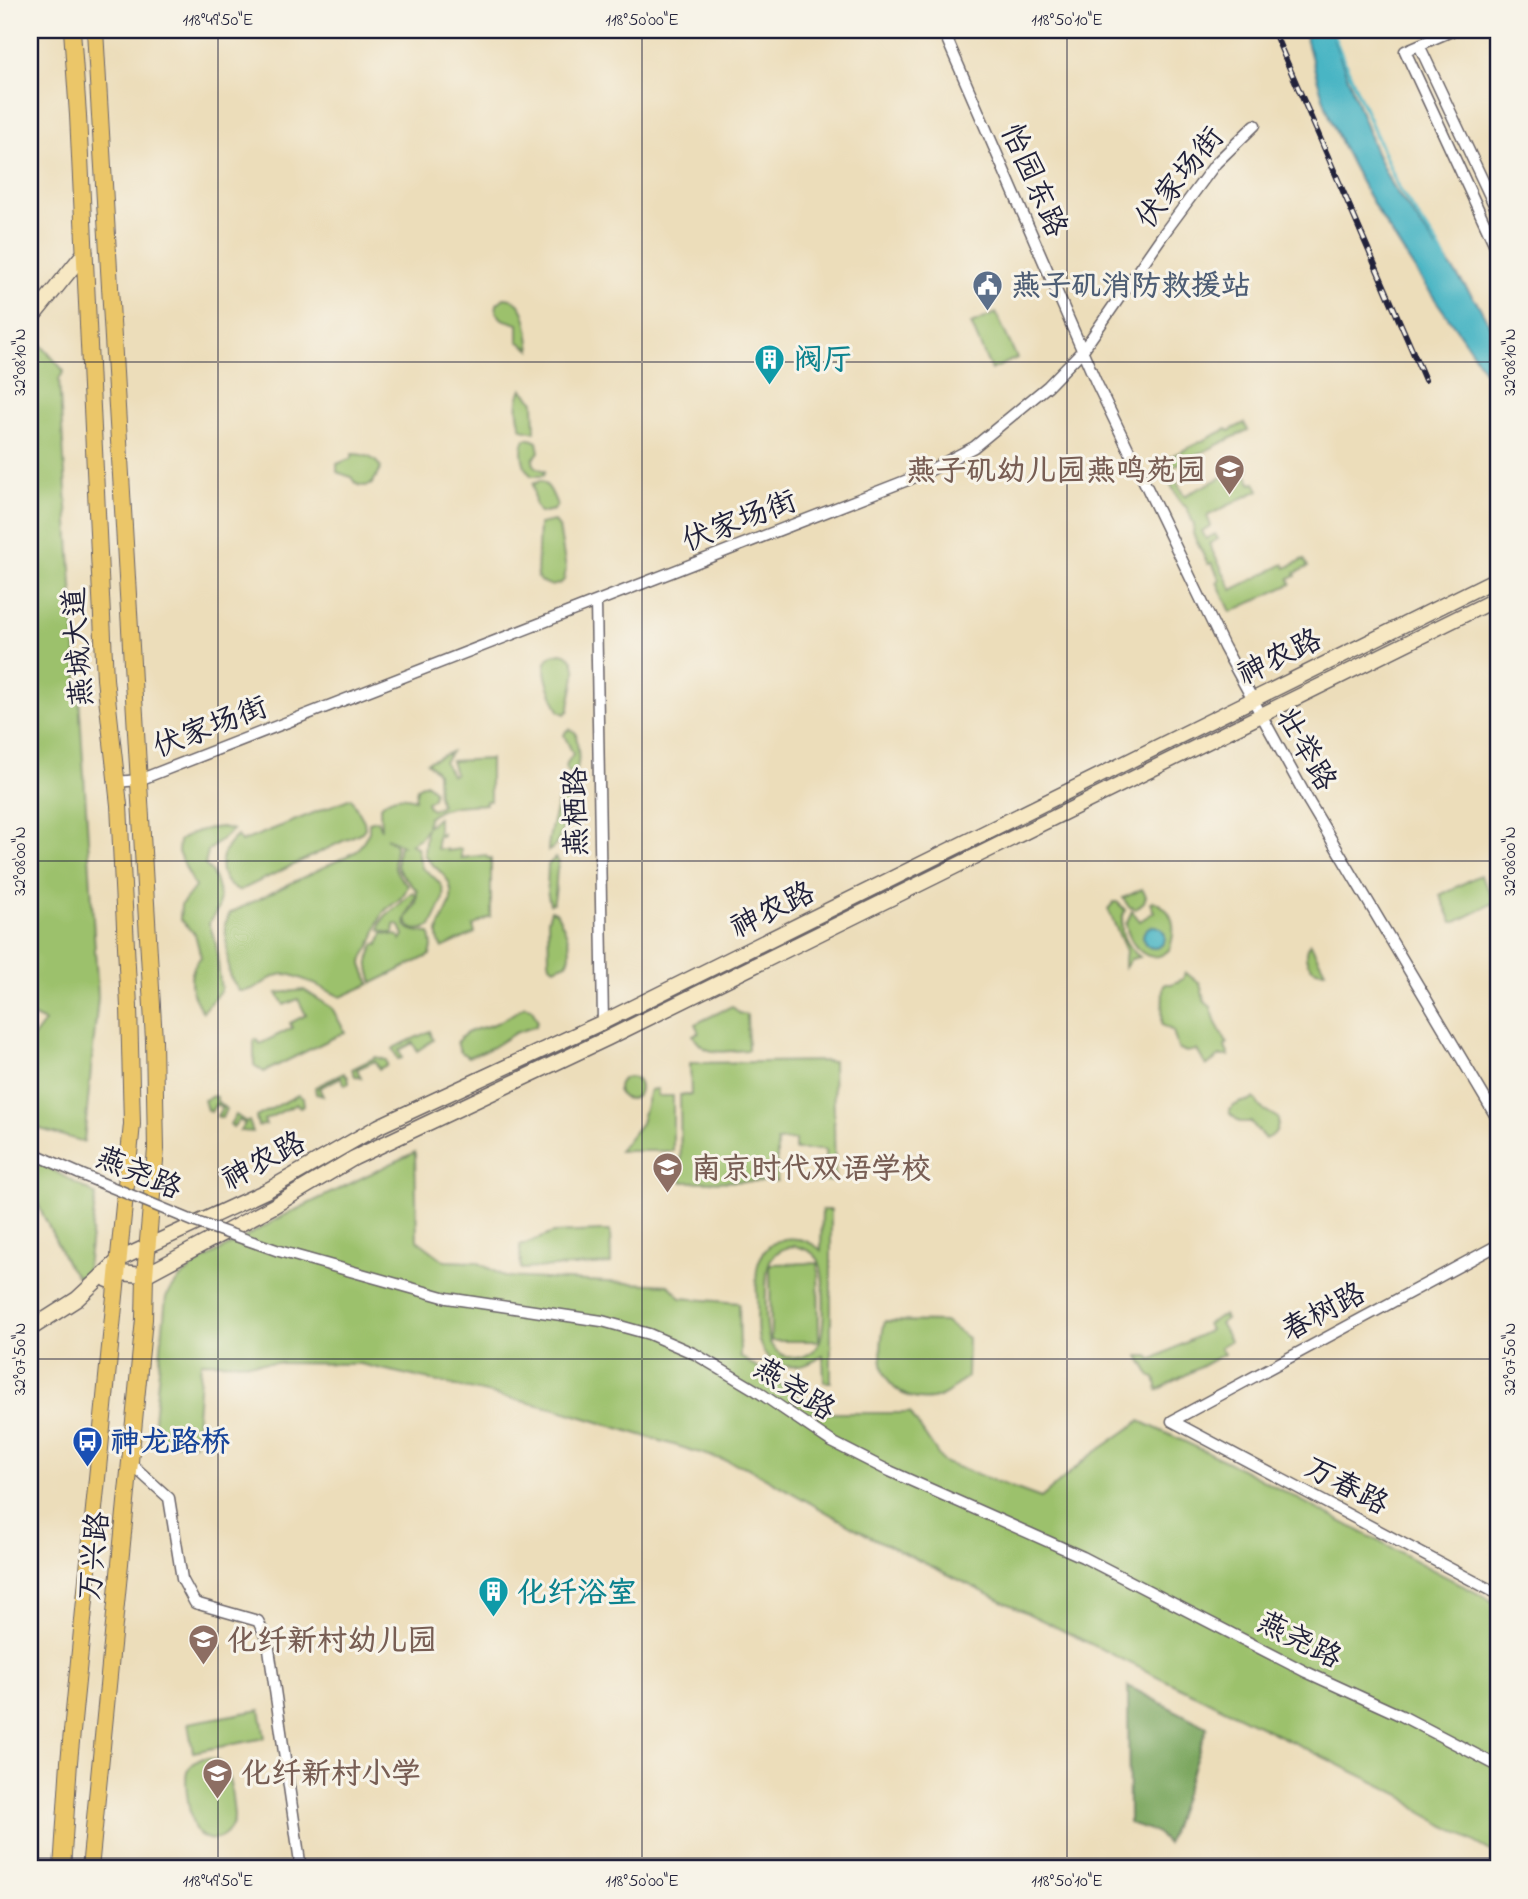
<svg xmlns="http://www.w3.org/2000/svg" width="1528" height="1899" font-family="'Indie Flower','LXGW WenKai TC',sans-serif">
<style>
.green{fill:#9cc16c;stroke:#5f7254;stroke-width:2;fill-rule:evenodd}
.forest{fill:#7da760;stroke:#50644e;stroke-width:2}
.water{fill:#48b5c4;stroke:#356c80;stroke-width:2}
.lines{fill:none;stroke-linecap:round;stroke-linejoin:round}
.stream{stroke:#48b5c4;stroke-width:3.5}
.street-casing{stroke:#696367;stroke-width:13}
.secondary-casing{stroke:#696367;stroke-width:17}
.primary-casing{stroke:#696367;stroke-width:18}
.street{stroke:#fff;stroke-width:10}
.secondary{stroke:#f7e8c3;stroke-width:14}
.primary{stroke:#ebc669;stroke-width:16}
.rail-casing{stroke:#22223b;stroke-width:6}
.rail{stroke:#f7f3e8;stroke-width:3.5;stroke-dasharray:10;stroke-linecap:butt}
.street-bridge-casing{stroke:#696367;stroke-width:13;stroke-linecap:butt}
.street-bridge{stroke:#fff;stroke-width:10}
.ticks{fill:none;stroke:#22223b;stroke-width:2;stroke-opacity:0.45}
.labels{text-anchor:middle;stroke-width:6;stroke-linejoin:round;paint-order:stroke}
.street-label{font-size:30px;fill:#22223b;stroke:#f7f3e8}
.service-label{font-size:30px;font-weight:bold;fill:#4e5e75;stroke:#f7f3e8;text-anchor:start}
.culture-label{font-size:30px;font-weight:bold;fill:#0d838f;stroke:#f7f3e8;text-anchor:start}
.education-label{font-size:30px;font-weight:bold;fill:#785e54;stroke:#f7f3e8;text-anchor:start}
.transit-label{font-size:30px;font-weight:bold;fill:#164399;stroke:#f7f3e8;text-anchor:start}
.neatline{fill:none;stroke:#22223b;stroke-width:2.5}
.ticks-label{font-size:18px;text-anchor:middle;fill:#22223b}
</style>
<rect width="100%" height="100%" fill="#f7f3e8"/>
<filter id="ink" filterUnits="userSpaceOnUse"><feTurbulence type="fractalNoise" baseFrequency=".0143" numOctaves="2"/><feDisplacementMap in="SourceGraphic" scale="14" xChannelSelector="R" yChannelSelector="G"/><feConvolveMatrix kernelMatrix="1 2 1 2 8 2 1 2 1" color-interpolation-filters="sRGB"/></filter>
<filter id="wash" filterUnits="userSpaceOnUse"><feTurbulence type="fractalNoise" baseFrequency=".00686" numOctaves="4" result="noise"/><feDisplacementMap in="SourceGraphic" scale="28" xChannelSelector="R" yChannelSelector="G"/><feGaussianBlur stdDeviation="1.57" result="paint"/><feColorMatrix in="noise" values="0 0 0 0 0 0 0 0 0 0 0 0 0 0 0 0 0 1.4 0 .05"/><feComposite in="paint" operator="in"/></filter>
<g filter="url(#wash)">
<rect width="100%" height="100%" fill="#ecddba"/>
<path class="green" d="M504 298C528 298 528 332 531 350L518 341V324L502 319 496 312 497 304Z
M996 313 1017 358 991 370 971 324Z
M35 338 64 371 59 379 98 997 84 1142 30 1126V1042L45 1022 30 1015V343Z
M522 389 534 402 535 432 522 429C517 416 515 402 522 389Z
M1244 423 1248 430 1170 468 1184 496 1246 465 1249 471 1246 473 1251 484 1255 483 1259 490 1207 516 1211 526 1202 531 1206 539 1215 534 1218 539 1209 544 1232 590 1284 564 1286 568 1304 559 1308 567 1295 573 1296 576 1289 579 1291 584 1231 612 1217 582 1220 580 1212 563 1208 564 1193 534 1194 525 1187 508 1180 502 1159 462 1227 429 1229 431Z
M525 439H531L537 442 539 452 533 459C533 467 537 468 545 471L543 476H532C523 469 519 450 525 439Z
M352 454C364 454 375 457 381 468L372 484C363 488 356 486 351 477L337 472V464L352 458Z
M540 481C550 485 553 496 557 505L554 510 540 513 535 504 533 484Z
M554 521 559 527 566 569 564 580 561 583 552 586 540 581 537 577 539 524Z
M564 653C586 663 569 691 569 710L565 714 559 711C552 694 529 653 564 653Z
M570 729 576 733C577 746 583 766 572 775L566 769 567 763 573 754 564 735 566 731Z
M451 752 444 762 451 775 455 774 451 761 490 759V801H486V804C465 806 445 803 428 818L427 826 438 818V833H442V836H437V849H447V851L461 849V858L486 855 487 858H491V916L473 926 475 933 442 948C428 926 455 912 451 890 449 874 431 867 424 854L426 829 420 838 410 844 417 847 422 868C453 889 445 896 431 926 421 931 409 933 406 919L416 904 417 891C402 871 392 875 399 846L402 845 386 838 396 845C392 863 393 873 408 885 403 902 392 902 383 913 377 922 376 934 371 944 368 950 362 957 362 964 363 970 368 978 370 984L341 997C328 991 298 974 284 974 267 975 260 992 239 991L229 975 225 924 230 913 357 851 369 832V822L377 820 381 830 380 807C389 796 402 794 415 799L417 788 426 783 434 790 433 798 427 802 428 807 432 810 441 805 438 795 437 772 427 762Z
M564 795 569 800C565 814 563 846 548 851 548 834 555 815 559 797Z
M351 798 364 821 365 828 362 832 239 891C214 880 218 852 237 836L241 842Z
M222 827 233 830 208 851 205 865C215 873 222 894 218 908 216 913 211 919 209 923L216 944 221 990 203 1012C190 995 185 973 201 957L195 934 180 919 181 905 195 887 178 852 179 841C191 831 207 828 222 827Z
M555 858 559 862C554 875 558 890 553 903L550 904 547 891 548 865Z
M1480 875 1495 900 1494 903 1456 922H1452L1440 895Z
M1142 889 1146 896 1144 902 1136 909 1129 907 1123 898Z
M413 892 416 896C409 917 390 931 430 933L432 947 430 955 373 983C368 967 366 959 375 944L378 945 383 933 399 936 401 940 404 935 400 926 396 924 394 925 393 934 380 930C381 915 390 913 400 904 405 900 406 896 413 892Z
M1153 901C1175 910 1177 929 1169 950 1148 969 1128 943 1126 924L1132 911 1140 921 1154 912 1150 903Z
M1114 902H1117L1125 910C1117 929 1124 945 1140 957L1131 959 1124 969 1126 951 1108 909Z
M551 910 556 912C563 924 576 950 567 963L554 968 550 965 549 960 548 920Z
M1310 943 1325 971C1308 972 1301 956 1310 943Z
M1185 972 1200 984 1205 1002 1211 1007 1216 1023 1227 1043 1225 1047 1229 1056H1220L1206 1066 1197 1050 1186 1052 1178 1048 1173 1031 1162 1025 1163 988 1165 984H1172L1183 979Z
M304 990 332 1008 345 1032 264 1072 254 1065V1040L256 1039 260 1044 292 1028 290 1023 306 1015 298 999 284 1005 277 993Z
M525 1006 532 1009 537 1020 536 1026 515 1033 491 1048 468 1057 460 1051 457 1042C466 1029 480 1029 494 1024 505 1020 515 1012 525 1006Z
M732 1006 739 1013 747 1015 748 1050C726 1051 704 1058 693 1035L699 1032 695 1024Z
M430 1031 433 1040 417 1051 413 1043 399 1050 402 1058 398 1059 393 1049 395 1047Z
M376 1057 386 1060 387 1065 379 1069 375 1061 357 1069 361 1078 355 1076 352 1069Z
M833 1061 835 1181H826L825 1150H795V1140L777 1141V1181L681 1182 680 1095H691L690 1063Z
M344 1073 348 1077 349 1083 345 1085 341 1077 319 1088 323 1096 316 1094 315 1087Z
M618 1088a11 11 0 1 1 22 0a11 11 0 1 1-22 0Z
M658 1089V1096H673V1151H619L641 1123 650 1090Z
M298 1095 303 1098 304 1105 300 1107 297 1104 264 1120 266 1125 258 1126 256 1117Z
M213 1096 217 1097V1101L226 1109 222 1118 217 1116 222 1108 216 1104 211 1112 207 1110 204 1100Z
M1254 1098 1261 1108 1278 1118C1279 1128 1275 1136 1265 1139L1251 1122H1240L1230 1114 1229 1110C1235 1104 1242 1101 1250 1101Z
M236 1115 246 1122 249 1121 253 1132 240 1131 245 1124 239 1120 233 1127 230 1124Z
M415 1152 417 1240 445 1261 477 1262 505 1277 669 1285 681 1298 739 1303 740 1356 821 1413H910L943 1462 1041 1498 1087 1458 1140 1421 1226 1461 1498 1604V1851L1496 1854 1421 1812 1401 1795 871 1537 746 1467 556 1409 360 1364 201 1362 195 1444 152 1441 166 1297 179 1279 203 1260 281 1217Z
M30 1157 96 1195 86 1276 77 1277 67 1264 30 1188Z
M822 1210H831V1382H824L823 1355C803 1371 771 1373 760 1344 755 1331 758 1314 757 1300 757 1286 754 1270 761 1257 774 1233 803 1234 821 1250ZM795 1246C804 1248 813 1251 818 1259 825 1271 826 1333 818 1345 813 1353 805 1357 796 1358 786 1358 778 1354 772 1346 764 1335 764 1271 771 1259 777 1250 785 1247 795 1246Z
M601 1231H610L611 1264 521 1269 520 1246 553 1233Z
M818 1263 819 1341H771L770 1264Z
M1223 1315 1226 1319 1220 1323 1230 1341 1220 1347 1224 1354 1158 1390 1155 1378 1151 1377 1139 1356H1149L1151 1360 1210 1330 1207 1324Z
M885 1321 945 1322 968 1338 967 1376C959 1383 951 1392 941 1396 921 1405 895 1396 885 1375 879 1361 881 1336 885 1321Z
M260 1710 265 1738 193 1752 188 1723Z
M203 1758C233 1756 231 1793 234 1815 235 1834 212 1849 197 1832 190 1824 184 1782 187 1772 190 1765 196 1761 203 1758Z"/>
<path class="forest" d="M1128 1686 1207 1727 1167 1844 1156 1832 1129 1823Z"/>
<path class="water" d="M1304 30H1330L1376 153 1392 186 1478 304 1498 340V396C1474 349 1441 310 1413 267 1385 224 1356 178 1336 132 1322 99 1313 64 1304 30Z
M1143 937a11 11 0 1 1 22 0a11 11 0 1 1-22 0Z"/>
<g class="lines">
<path class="stream" d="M1331 30 1399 189 1438 246 1448 266"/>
</g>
</g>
<g filter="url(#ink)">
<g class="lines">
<defs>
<path id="street" d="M943 30 1096 382 1224 647 1309 802 1498 1120
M1454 30 1405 51 1498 252
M1419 45 1498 213
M596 602 603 1022
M116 782 139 780 923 474 974 447 1048 386 1083 350 1162 236 1216 163 1255 125
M30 1152 80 1174
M279 1251 447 1298 602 1321 649 1334 695 1354 757 1391 832 1442 885 1469 1083 1557 1306 1672 1402 1716 1498 1766
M1172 1421 1498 1245
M1172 1421 1498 1594
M130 1463 169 1498 182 1579 195 1603 258 1621 268 1642 301 1869"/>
<path id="secondary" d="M30 320 85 252
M108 1280 119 1273 145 1275 272 1207 354 1158 608 1038 1498 598
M30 1329 77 1299 120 1259 266 1191 379 1126 603 1022 1498 578"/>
<path id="primary" d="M62 1869 69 1762 132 1124 129 1007 119 805 105 679 78 115 72 30
M90 1869 144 1319 145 1275 156 1149 154 1040 95 30"/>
</defs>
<use href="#street" class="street-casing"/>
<use href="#secondary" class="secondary-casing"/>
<use href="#primary" class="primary-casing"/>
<use href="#street" class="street"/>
<use href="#secondary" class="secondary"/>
<use href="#primary" class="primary"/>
<defs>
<path id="rail" d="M1273 30 1425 380"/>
</defs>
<use href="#rail" class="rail-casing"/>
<use href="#rail" class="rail"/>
<defs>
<path id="street-bridge" d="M80 1174 193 1221 279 1251"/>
</defs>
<use href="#street-bridge" class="street-bridge-casing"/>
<use href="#street-bridge" class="street-bridge"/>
</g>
</g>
<path class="ticks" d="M218 30V1869M642 30V1869M1067 30V1869M1491 30V1869M30 362H1498M30 861H1498M30 1359H1498M30 1858H1498"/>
<defs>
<symbol id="civic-pin" viewBox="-11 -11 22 30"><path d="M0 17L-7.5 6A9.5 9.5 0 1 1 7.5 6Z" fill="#5c6f8a" stroke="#f7f3e8"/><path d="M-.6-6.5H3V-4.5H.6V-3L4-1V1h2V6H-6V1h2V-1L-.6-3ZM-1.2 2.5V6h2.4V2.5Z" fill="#fff"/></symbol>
<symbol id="building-pin" viewBox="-11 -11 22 30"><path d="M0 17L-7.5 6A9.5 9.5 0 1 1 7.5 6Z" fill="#0f9aa8" stroke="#f7f3e8"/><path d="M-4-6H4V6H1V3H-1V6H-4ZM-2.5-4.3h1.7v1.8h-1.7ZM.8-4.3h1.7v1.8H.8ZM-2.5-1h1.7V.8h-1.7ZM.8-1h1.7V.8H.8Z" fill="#fff"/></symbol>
<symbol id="school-pin" viewBox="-11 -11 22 30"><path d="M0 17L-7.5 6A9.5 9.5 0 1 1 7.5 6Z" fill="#8d6e63" stroke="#f7f3e8"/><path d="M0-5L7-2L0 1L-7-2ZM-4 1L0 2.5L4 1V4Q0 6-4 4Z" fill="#fff"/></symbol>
<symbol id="bus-pin" viewBox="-11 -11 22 30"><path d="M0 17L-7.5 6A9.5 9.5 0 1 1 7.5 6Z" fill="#1a4fb4" stroke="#f7f3e8"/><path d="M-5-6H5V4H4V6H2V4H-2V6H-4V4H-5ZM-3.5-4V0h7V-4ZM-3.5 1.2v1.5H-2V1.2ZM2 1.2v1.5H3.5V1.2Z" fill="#fff"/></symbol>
</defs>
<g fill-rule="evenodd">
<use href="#civic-pin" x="970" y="268" width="35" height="47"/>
<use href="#building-pin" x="752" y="342" width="35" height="47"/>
<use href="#school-pin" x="1212" y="452" width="35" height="47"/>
<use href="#school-pin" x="650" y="1150" width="35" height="47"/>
<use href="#bus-pin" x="70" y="1424" width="35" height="47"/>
<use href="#building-pin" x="476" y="1574" width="35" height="47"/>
<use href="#school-pin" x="186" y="1622" width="35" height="47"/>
<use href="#school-pin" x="200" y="1756" width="35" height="47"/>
</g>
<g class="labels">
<g class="street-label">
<text transform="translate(1179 177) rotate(-51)" y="10">伏家场街</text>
<text transform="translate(1035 180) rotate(66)" y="10">怡园东路</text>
<text transform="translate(739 520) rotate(-21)" y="10">伏家场街</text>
<text transform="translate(77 647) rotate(-94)" y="10">燕城大道</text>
<text transform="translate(1279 656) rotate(-26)" y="10">神农路</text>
<text transform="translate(210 726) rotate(-21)" y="10">伏家场街</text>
<text transform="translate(1307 749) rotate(60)" y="10">壮举路</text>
<text transform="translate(575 812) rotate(-91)" y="10">燕栖路</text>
<text transform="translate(772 909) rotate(-26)" y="10">神农路</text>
<text transform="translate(263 1160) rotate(-28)" y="10">神农路</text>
<text transform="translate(139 1172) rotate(23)" y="10">燕尧路</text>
<text transform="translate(1323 1311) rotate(-28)" y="10">春树路</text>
<text transform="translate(795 1388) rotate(33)" y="10">燕尧路</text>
<text transform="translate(1347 1485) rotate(28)" y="10">万春路</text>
<text transform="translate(93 1556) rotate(-84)" y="10">万兴路</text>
<text transform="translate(1300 1639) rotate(27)" y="10">燕尧路</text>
</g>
<g class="service-label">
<text x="1011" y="295">燕子矶消防救援站</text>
</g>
<g class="culture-label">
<text x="793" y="369">阀厅</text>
<text x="517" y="1602">化纤浴室</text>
</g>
<g class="education-label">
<text x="1206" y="480" text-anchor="end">燕子矶幼儿园燕鸣苑园</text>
<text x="691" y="1178">南京时代双语学校</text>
<text x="227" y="1650">化纤新村幼儿园</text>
<text x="241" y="1783">化纤新村小学</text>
</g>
<g class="transit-label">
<text x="110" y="1451">神龙路桥</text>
</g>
</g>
<rect width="1528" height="1899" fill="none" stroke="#f7f3e8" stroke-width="77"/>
<rect x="38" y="38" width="1452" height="1822" class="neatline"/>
<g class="ticks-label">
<text x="218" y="25">118°49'50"E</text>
<text x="642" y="25">118°50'00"E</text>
<text x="1067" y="25">118°50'10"E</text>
<text transform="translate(19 362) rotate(-90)" y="6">32°08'10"N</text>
<text transform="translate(1509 362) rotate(-90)" y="6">32°08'10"N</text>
<text transform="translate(19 861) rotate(-90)" y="6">32°08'00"N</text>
<text transform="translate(1509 861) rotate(-90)" y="6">32°08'00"N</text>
<text transform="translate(19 1359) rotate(-90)" y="6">32°07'50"N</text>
<text transform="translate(1509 1359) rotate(-90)" y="6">32°07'50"N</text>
<text x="218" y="1886">118°49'50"E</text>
<text x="642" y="1886">118°50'00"E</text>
<text x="1067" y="1886">118°50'10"E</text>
</g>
</svg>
